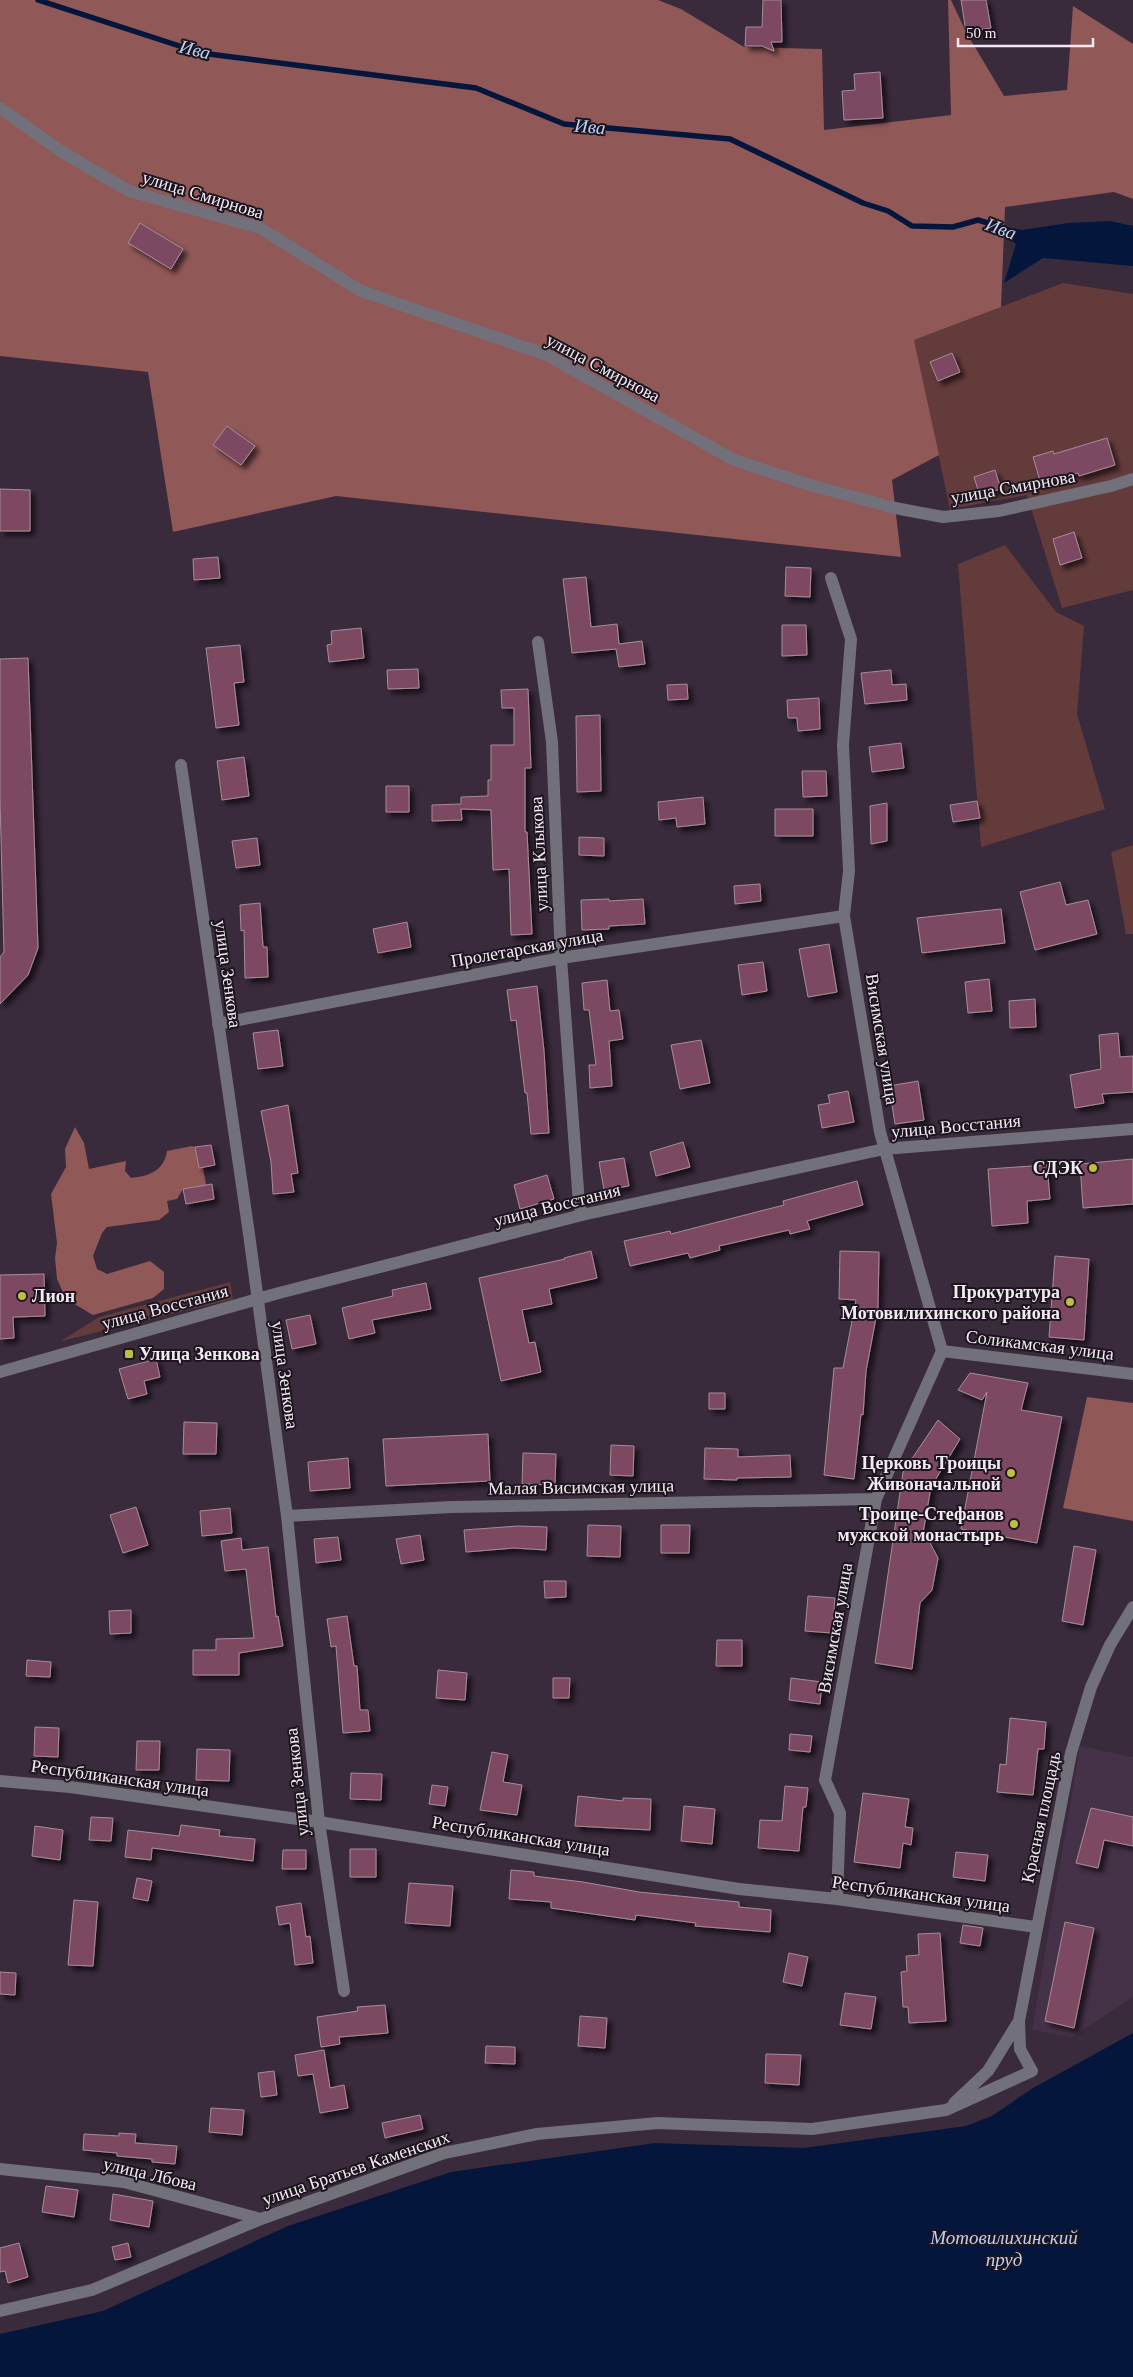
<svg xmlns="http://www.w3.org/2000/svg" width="1133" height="2377" font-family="'Times New Roman',serif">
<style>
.built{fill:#453148}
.green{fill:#643b3b}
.forest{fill:#915858}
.water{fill:#05163c}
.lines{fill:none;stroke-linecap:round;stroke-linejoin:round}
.stream{stroke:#05163c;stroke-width:5.5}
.building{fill:#7d4a62;stroke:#a88b97;filter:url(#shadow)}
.minor{stroke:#72707b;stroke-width:12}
.tertiary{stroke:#72707b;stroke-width:12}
.poi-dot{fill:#bfbe41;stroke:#1c151d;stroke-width:2}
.labels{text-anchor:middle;stroke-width:4;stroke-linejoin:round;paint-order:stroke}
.street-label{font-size:18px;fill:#f3e9f5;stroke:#1c151d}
.poi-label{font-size:18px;font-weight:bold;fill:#f3e9f5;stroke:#1c151d;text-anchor:end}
.water-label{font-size:19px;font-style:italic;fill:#b9d0fa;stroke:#1c151d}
</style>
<defs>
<filter id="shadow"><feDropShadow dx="4.5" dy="4.5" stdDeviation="2.5" flood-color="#0009"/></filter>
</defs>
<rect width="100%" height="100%" fill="#392a3c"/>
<path class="built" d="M1080 1746 1133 1757V1997L1072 2037 1032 2030Z"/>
<path class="green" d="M1063 283 1133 294V590L1062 608 1027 495 950 509 914 340Z
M1005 545 1056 612 1084 626 1077 714 1105 809 981 847 958 564Z
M1133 845V934H1126L1111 852Z
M230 1282 233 1299 61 1341 99 1317Z"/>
<path class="forest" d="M0 0H658L681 9 744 47 822 49 824 130 951 115 948 0H951L966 32 1004 96 1067 90 1073 6 1133 44V199L1114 192 1005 207 1001 307 914 340 939 455 892 480 901 557 336 496 173 532 148 372 0 356Z
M75 1127 84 1143 89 1169 126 1161 125 1171 131 1178C149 1176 164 1171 167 1151L192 1146 195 1147 199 1168H203L206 1185 183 1189 177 1199 167 1201 169 1212 159 1220 107 1227 102 1233 93 1256 97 1269 107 1274 150 1261 164 1272V1289L153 1298 93 1315 66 1299 57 1279 55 1258 57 1243 51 1194 66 1167 65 1149Z
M1087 1397 1133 1403V1521L1063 1508Z"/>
<path class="water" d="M1110 221 1133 226V266L1043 258 1004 283 1016 244 993 224 1022 230 1068 223Z
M1133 2033V2377H0V2334L103 2311 288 2226 451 2172 655 2143 804 2148 966 2126 992 2116 1033 2088Z"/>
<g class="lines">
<path class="stream" d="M38 0 201 53 476 88 564 124 730 139 863 203 888 211 912 226 953 227 978 220 998 226"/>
</g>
<path class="building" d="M763 0H781L782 42H771L774 51 762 46H745L746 27H762Z
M961 0H986L991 28 966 32Z
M880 72 883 118 844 120 842 91 855 90 854 74Z
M140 223 183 249 171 269 128 243Z
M952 353 960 372 938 381 930 362Z
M227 426 255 446 241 465 213 445Z
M1107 438 1115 465 1079 476 1078 473 1041 484 1033 457 1053 451 1054 454Z
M995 470 1001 489 980 496 974 477Z
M0 489 30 490V531H0Z
M1074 532 1082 558 1060 565 1053 539Z
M218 557 220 578 194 580 193 559Z
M786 567 811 568 810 597 785 596Z
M586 577 591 627 617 624 619 644 642 641 645 664 619 667 616 649 572 653 563 579Z
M782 625H806L807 655 782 656Z
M361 628 364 658 329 662 327 645 332 644 331 631Z
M240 645 244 682 234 683 239 725 216 728 206 648Z
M28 658 38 948 28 975 0 1004V957L4 952 0 800V659Z
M418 669 419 688 388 689 387 670Z
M891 670 892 685 906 684 907 700 865 704 861 673Z
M687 684 688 699 668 700 667 685Z
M528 689 531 768H525V832H527L532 934 511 935 509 869 493 870 491 810 461 809 462 820 432 821V805L461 804V797L488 796V780H491V745H514V708H502L501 690Z
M819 698 820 729 798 731 797 718H788L787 700Z
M600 715 601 791 577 792 576 716Z
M901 743 904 768 872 772 869 747Z
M244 757 249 796 222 800 217 761Z
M802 771H826L827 796 803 797Z
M386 786H409V812H386Z
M703 797 705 824 677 827 676 818 659 820 658 802Z
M977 801 980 818 953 822 950 805Z
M887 803V841L871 844 870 806Z
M775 809H813V836H775Z
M579 837 604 838V856L579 855Z
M257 838 260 865 236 868 232 841Z
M1060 882 1066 905 1088 900 1097 934 1035 950 1020 892Z
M760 884 761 901 735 904 734 886Z
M609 899V901L643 899 645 924 609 926V929L582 930 581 900Z
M260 903 263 947H267L268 977 245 978 244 930 241 931 240 905Z
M1001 909 1005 943 922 953 917 918Z
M407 922 411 947 378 953 373 929Z
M829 944 837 992 808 997 799 949Z
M763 962 767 991 742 995 738 965Z
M989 979 992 1011 968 1013 965 982Z
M607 980 610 1011 619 1010 623 1039 609 1041 612 1086 590 1088 589 1065H596L589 1010H584L582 983Z
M537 986 544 1051 549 1133 531 1134 527 1093H525L516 1020 511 1021 507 990Z
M1035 999 1036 1027 1010 1028 1009 1001Z
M278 1030 283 1066 258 1069 253 1033Z
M1118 1033 1120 1057 1133 1056V1092L1102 1094 1104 1103 1075 1108 1070 1075 1101 1069 1099 1035Z
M701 1040 710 1083 680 1089 671 1045Z
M918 1081 924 1120 895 1124 889 1086Z
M848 1091 854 1122 822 1128 818 1105 830 1103 828 1095Z
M288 1105 298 1173 291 1174 294 1192 273 1194 271 1162 261 1111Z
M683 1142 690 1167 656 1176 650 1152Z
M211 1145 215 1165 199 1168 195 1147Z
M624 1158 629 1186 604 1190 599 1162Z
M1133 1159V1204L1083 1208 1080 1164Z
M1047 1165 1050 1199 1027 1201 1028 1223 992 1226 988 1169Z
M547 1175 554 1199 520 1209 514 1185Z
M857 1181 863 1205 807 1221 810 1229 790 1234 789 1230 719 1246 720 1250 690 1258 688 1253 630 1266 624 1241 670 1231 671 1234 784 1205 783 1201Z
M212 1184 214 1199 186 1204 183 1189Z
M591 1251 597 1278 549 1289 552 1304 522 1310 529 1343 535 1342 541 1372 501 1381 479 1278 565 1259 564 1258Z
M840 1251 879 1252 878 1307 866 1371 863 1415 861 1414 854 1479 824 1475 834 1368H843L856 1300 839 1299Z
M1055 1256 1089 1259 1084 1340 1049 1337Z
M44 1274 45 1316 13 1317 14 1338 0 1339V1275Z
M426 1283 431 1309 372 1320 375 1333 349 1339 342 1308 393 1296 392 1290Z
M310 1315 316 1344 292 1349 286 1320Z
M156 1359 160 1377 144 1381 147 1394 128 1399 119 1369Z
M970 1373 1028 1383 1021 1410 1062 1417 1037 1543 961 1529 987 1392 982 1400 958 1390Z
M709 1393H725V1409H709Z
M938 1420 960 1439 931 1487 922 1539 929 1541 938 1558 932 1590 920 1603 912 1669 875 1663 903 1472Z
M184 1422 217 1423 216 1454H183Z
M488 1434 490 1481 386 1486 383 1439Z
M611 1445 634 1446 633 1476 610 1475Z
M705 1448 738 1449V1457L790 1455 791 1477 737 1478V1480L704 1479Z
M523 1453 556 1454 555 1485 522 1484Z
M348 1458 350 1488 310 1491 308 1462Z
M136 1507 148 1545 123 1553 110 1515Z
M230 1508 232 1533 202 1536 200 1511Z
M588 1525 621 1526 620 1557 587 1556Z
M661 1525H690L689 1553H661Z
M518 1526 547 1527 546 1550 514 1548 466 1552 464 1530Z
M420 1535 424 1560 401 1564 396 1539Z
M338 1537 341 1560 316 1563 314 1539Z
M241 1538 242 1550 268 1547 276 1617 278 1616 283 1646 239 1653V1675H193V1650H216V1639L254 1638 246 1569 225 1571 221 1541Z
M1074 1546 1096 1550 1083 1625 1062 1621Z
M544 1581H566V1597L545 1598Z
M808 1596 835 1598 832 1633 805 1631Z
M131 1610V1633L110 1634 109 1611Z
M347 1616 354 1666H357L360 1710H368L370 1731 343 1733 336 1646 331 1647 327 1619Z
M717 1640H742V1666H716Z
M27 1660 51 1662 50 1677 26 1676Z
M438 1670 467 1673 465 1700 436 1698Z
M553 1678H570L569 1698H553Z
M791 1678 822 1682 820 1704 789 1700Z
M1010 1718 1046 1722 1044 1749H1038L1033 1795 997 1792 1000 1764 1006 1765Z
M35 1727 59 1728 58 1757 34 1756Z
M790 1734 812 1736 810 1752 789 1750Z
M137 1741H160L159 1770H136Z
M197 1749 230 1750 229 1781 196 1780Z
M492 1752 508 1755 503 1782 522 1785 517 1815 480 1810Z
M351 1773 382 1774 381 1800 350 1799Z
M432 1785 448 1787 445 1806 429 1804Z
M785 1786 808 1788 806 1807H803L799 1851 758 1848 760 1820 782 1821Z
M863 1793 909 1799 905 1827 913 1828 911 1845 903 1843 900 1868 854 1862Z
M578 1796 623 1801V1798L651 1799 650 1830 575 1826Z
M684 1806 715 1809 712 1844 681 1841Z
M1091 1808 1133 1817V1846L1104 1840 1098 1868 1076 1863Z
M91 1817 113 1818 111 1841 89 1840Z
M181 1825 220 1830 219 1836 255 1839 253 1861 152 1848 151 1860 125 1857 128 1830 179 1836Z
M35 1826 63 1830 60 1860 32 1856Z
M350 1849H376V1877H350Z
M283 1850H306V1869H282Z
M956 1852 988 1855 985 1881 953 1877Z
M511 1870 534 1872V1876L583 1882 639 1892 739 1902V1907L771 1910 770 1932 695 1926 696 1923 636 1915 635 1920 551 1908V1902L509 1899Z
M137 1878 152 1881 148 1901 133 1898Z
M409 1883 453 1886 450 1926 405 1923Z
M74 1900 98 1902 93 1966 68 1965Z
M301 1903 306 1937 310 1936 313 1963 295 1965 290 1923 279 1925 276 1907Z
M1065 1922 1094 1928 1074 2028 1045 2021Z
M963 1925 983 1928 980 1946 960 1943Z
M940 1933 946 2021 909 2023 908 2007H903L901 1972 907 1971 906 1956 919 1955 918 1934Z
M789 1953 808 1957 802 1986 783 1982Z
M0 1972 16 1973 15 1995 0 1994Z
M845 1993 876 1997 871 2029 840 2025Z
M385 2005 388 2033 339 2037 340 2044 321 2047 317 2017 358 2011 357 2007Z
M580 2016 607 2018 605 2048 578 2046Z
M486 2046 515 2047V2064L485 2063Z
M324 2050 330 2088 344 2085 348 2108 320 2113 313 2074 298 2076 295 2055Z
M766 2054 801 2055 799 2085 765 2083Z
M274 2071 277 2095 261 2097 258 2073Z
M211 2108 244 2110 242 2135 209 2132Z
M420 2115 423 2129 385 2138 382 2123Z
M119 2133 136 2134 135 2143 177 2146 175 2164 152 2162V2159L117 2156V2153L83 2150 84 2134 119 2136Z
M46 2186 78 2190 74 2217 42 2212Z
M113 2194 153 2201 149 2227 110 2220Z
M19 2243 28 2277 8 2283 5 2271 0 2272V2248Z
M128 2243 131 2257 115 2260 112 2247Z"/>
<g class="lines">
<path class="minor" d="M0 108 62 152 129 191 260 228 361 291 547 355 734 460 810 485 895 508 943 517 999 511 1111 486 1133 479
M831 578 851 639 843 745 849 871 844 916 880 1132 942 1351 876 1499 825 1780 840 1813 837 1899
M538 642 552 742 561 958 579 1204 582 1215
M181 765 249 1234 287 1516 319 1822 344 1991
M218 1024 561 958 844 916
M942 1351 1133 1374
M287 1516 451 1507 876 1499
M0 1781 70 1787 319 1822 739 1889 837 1899 1036 1927
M954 2103 988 2071 1019 2021
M0 2169 124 2182 261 2219
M0 2311 92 2290 261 2219 444 2153 537 2134 658 2123 812 2129 946 2110 1032 2071 1020 2049 1019 2021 1071 1753 1091 1687 1110 1645 1133 1607"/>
<path class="tertiary" d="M0 1372 279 1293 582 1215 884 1149 1133 1129"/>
</g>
<g class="poi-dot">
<circle cx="1093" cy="1168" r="5"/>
<circle cx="22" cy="1296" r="5"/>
<circle cx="1070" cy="1302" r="5"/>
<rect x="124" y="1349" width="10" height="10" rx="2.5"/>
<circle cx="1011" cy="1473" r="5"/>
<circle cx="1014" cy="1524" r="5"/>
</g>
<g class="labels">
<g class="street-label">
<text transform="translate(203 195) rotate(17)" y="6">улица Смирнова</text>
<text transform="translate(603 368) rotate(28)" y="6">улица Смирнова</text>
<text transform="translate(1013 487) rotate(-10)" y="6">улица Смирнова</text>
<text transform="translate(539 854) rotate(-93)" y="6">улица Клыкова</text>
<text transform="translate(527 948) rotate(-10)" y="6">Пролетарская улица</text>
<text transform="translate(228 974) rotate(82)" y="6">улица Зенкова</text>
<text transform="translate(882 1039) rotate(81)" y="6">Висимская улица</text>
<text transform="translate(956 1126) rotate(-5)" y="6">улица Восстания</text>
<text transform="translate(557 1205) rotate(-14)" y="6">улица Восстания</text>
<text transform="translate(165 1307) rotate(-15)" y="6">улица Восстания</text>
<text transform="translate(1040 1345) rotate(7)" y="6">Соликамская улица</text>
<text transform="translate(285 1375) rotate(82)" y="6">улица Зенкова</text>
<text transform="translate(581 1487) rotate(-1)" y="6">Малая Висимская улица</text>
<text transform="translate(835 1628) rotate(-80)" y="6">Висимская улица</text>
<text transform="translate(120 1778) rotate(8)" y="6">Республиканская улица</text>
<text transform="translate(297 1782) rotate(-96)" y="6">улица Зенкова</text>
<text transform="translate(1041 1817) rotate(-78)" y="6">Красная площадь</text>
<text transform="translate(521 1836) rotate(9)" y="6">Республиканская улица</text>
<text transform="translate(921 1894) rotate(8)" y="6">Республиканская улица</text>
<text transform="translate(356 2168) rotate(-19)" y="6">улица Братьев Каменских</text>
<text transform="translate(150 2174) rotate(13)" y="6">улица Лбова</text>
</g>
<g class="poi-label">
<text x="1083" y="1174">СДЭК</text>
<text x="1060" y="1298">Прокуратура<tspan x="1060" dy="21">Мотовилихинского района</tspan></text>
<text x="32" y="1302" text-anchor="start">Лион</text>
<text x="139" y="1360" text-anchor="start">Улица Зенкова</text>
<text x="1001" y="1469">Церковь Троицы<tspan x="1001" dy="21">Живоначальной</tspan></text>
<text x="1004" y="1520">Троице-Стефанов<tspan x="1004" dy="21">мужской монастырь</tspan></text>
</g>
<g class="water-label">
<text transform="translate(195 49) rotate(14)" y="7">Ива</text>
<text transform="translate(590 126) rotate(5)" y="7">Ива</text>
<text transform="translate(1001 228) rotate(20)" y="7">Ива</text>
<text x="1004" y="2244">Мотовилихинский<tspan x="1004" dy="22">пруд</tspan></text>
</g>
</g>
<path d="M958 38v8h135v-8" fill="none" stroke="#f3e9f5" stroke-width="2.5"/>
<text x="966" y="38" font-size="15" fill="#f3e9f5" stroke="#1c151d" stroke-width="4" paint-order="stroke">50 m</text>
</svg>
